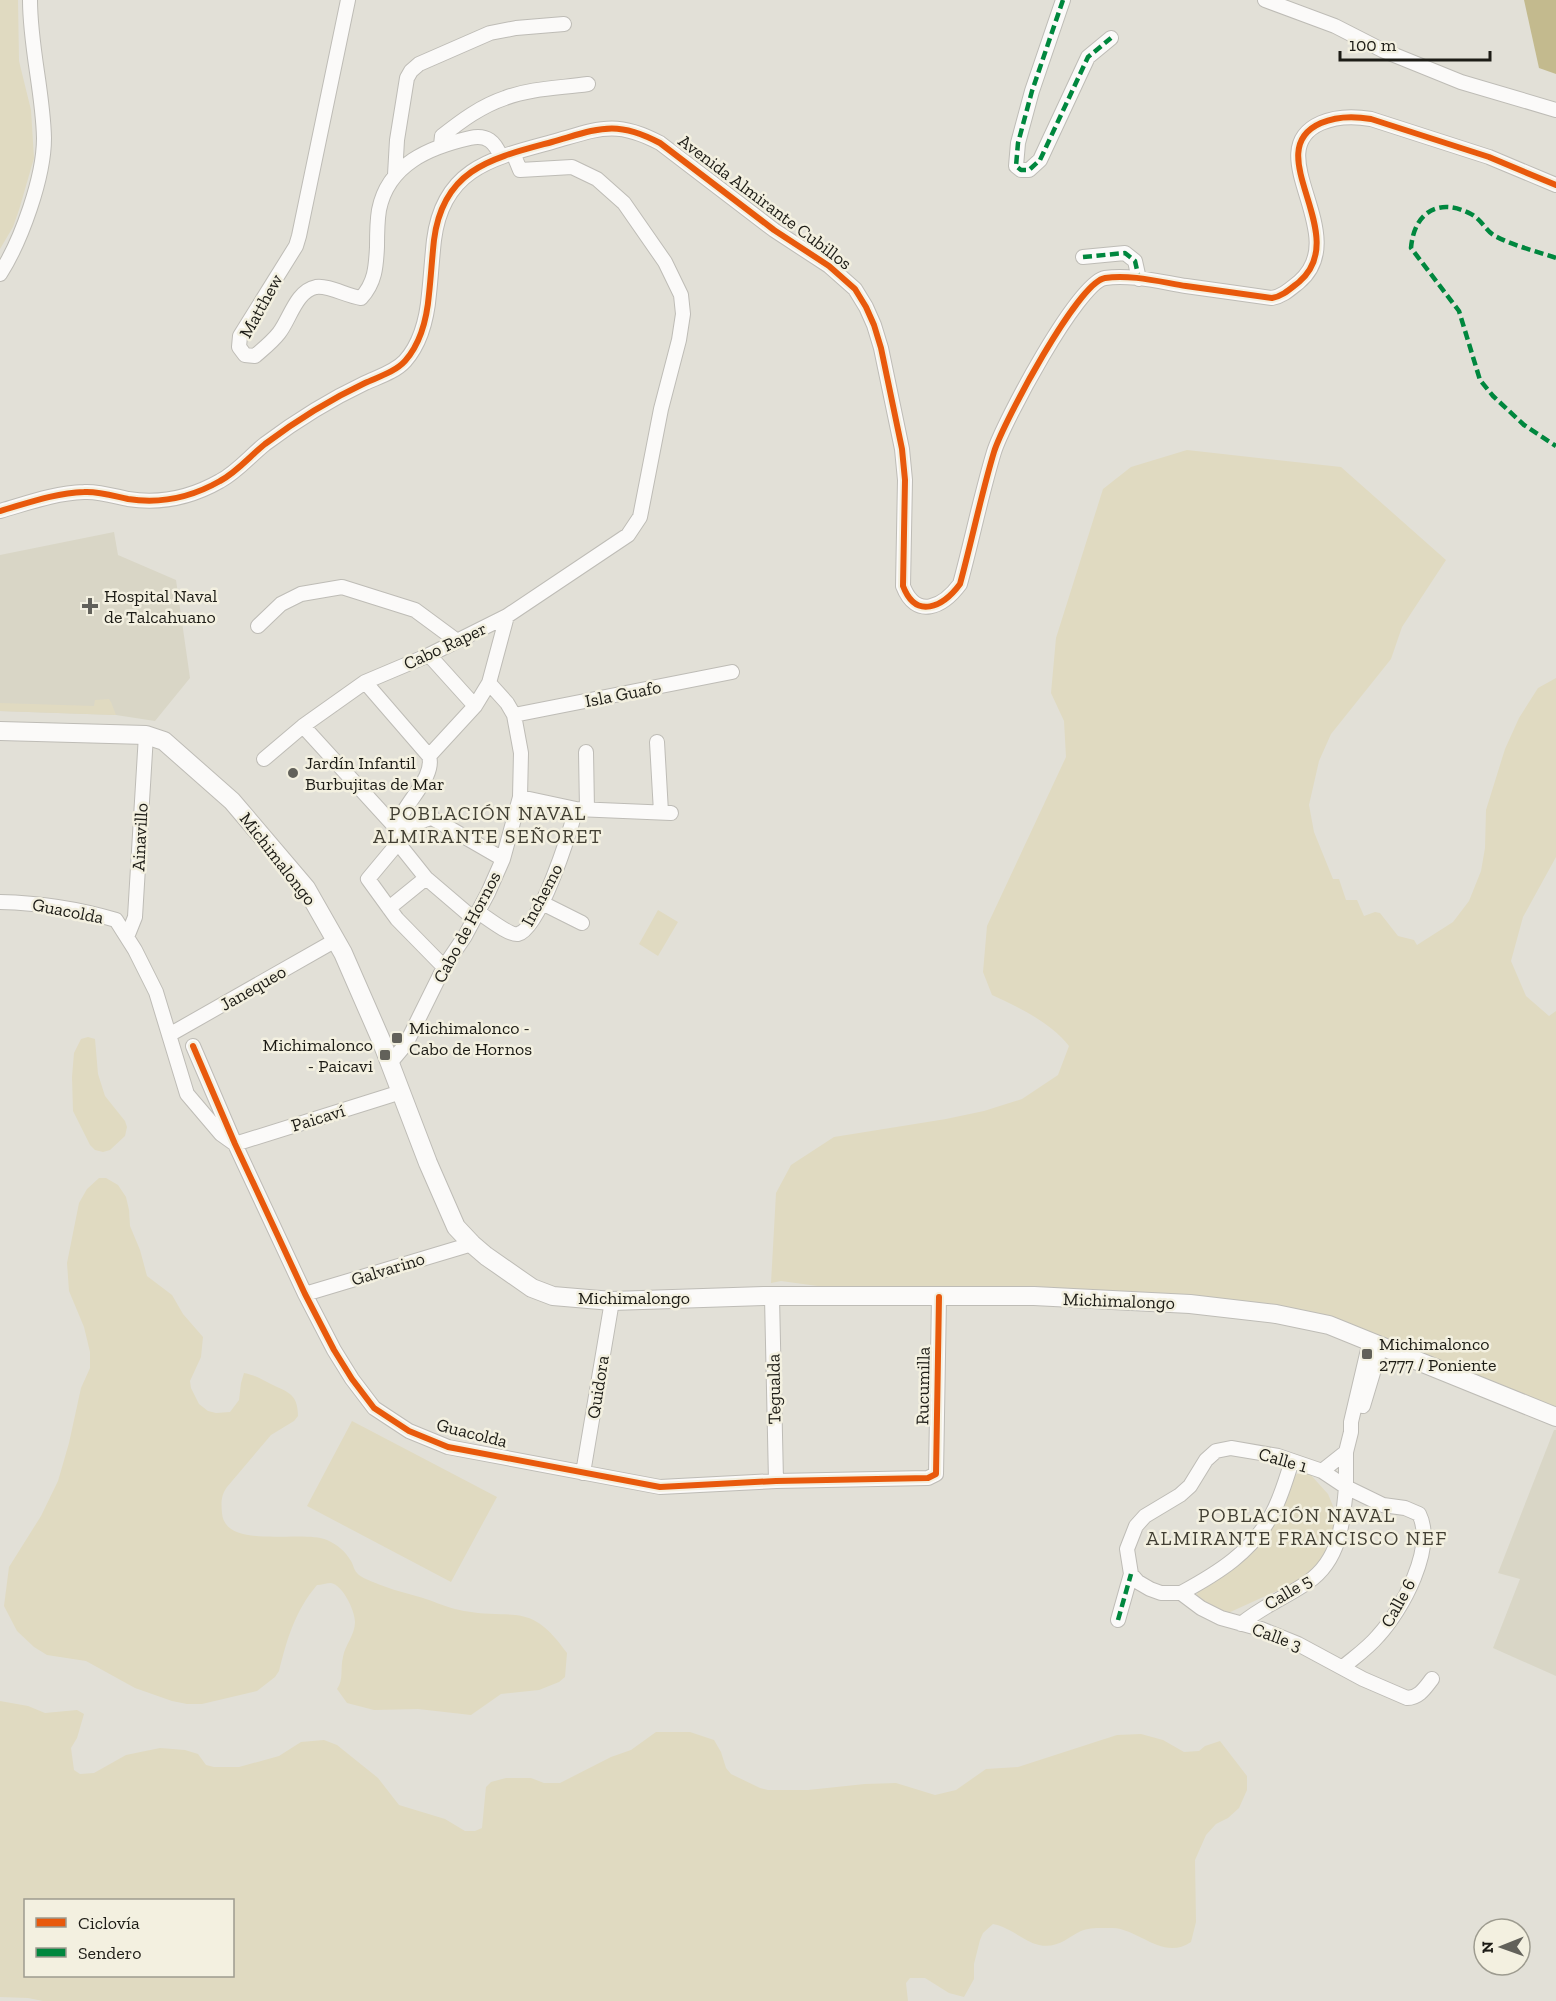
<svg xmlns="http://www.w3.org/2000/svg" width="1556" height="2001" font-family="'Zilla Slab',serif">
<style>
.built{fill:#d9d6c6}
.green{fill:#e0dac1;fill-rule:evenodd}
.water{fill:#c3ba8e}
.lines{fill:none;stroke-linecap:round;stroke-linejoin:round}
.minor-casing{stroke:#bebcb6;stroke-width:16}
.major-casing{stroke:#bebcb6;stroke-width:20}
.minor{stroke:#fbfaf9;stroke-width:14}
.major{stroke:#fbfaf9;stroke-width:18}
.quiet{stroke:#00873e;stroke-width:4.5;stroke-dasharray:9 4.5;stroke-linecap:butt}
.cycleway-casing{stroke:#f3f0e0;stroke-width:10}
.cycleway{stroke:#e8590c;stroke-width:6}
.poi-dot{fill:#62615a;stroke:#f3f0e0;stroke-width:2}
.labels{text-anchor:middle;stroke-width:5;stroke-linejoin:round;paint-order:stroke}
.street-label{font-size:18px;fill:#1d1c16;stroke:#f3f0e0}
.poi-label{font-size:18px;fill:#1d1c16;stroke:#f3f0e0;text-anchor:start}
.neighbourhood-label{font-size:20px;letter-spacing:1.5px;fill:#423f33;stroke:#f3f0e0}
</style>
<rect width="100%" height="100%" fill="#e2e0d7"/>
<path class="built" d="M114 532 118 555 176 580 190 678 155 721 116 715 0 711V555Z
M1554 1430H1556V1676L1493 1648 1520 1579 1498 1573Z"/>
<path class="green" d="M0 0H18L19 61 31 110 34 158 19 210 13 227 0 249Z
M1187 450 1341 467 1446 560 1402 627 1391 659 1331 734 1319 761 1309 805 1314 832 1333 879H1339L1346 900H1357L1364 916 1375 912 1380 913 1398 936 1414 940 1417 945 1453 922 1469 901 1481 871 1485 848 1486 810 1505 749 1519 718 1538 688 1556 678V857L1523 917 1511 961 1526 996 1549 1016 1556 1011V1416L1268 1313 898 1297 781 1281 771 1283 776 1193 791 1165 834 1137 946 1119 984 1111 1022 1099 1058 1075 1069 1046C1050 1022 1020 1008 992 995L983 972 987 926 1066 757 1064 721 1051 693 1056 638 1103 489 1131 467Z
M109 699 111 702 116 715 0 711V703L94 706 95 700Z
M658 910 678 922 658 956 639 944Z
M88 1037 95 1039 98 1074 105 1096 125 1121 127 1127 125 1136 110 1150 103 1152 95 1150 90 1145 73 1111 72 1077 74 1053 81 1039Z
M99 1178H106L118 1185 126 1197 129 1210 130 1226 140 1250 147 1276 172 1295 183 1314 203 1337 201 1357 190 1381 191 1388 199 1404 208 1411 216 1413 230 1412 239 1400 241 1383 244 1373C254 1375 259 1378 267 1382 285 1392 298 1391 298 1416L294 1421 271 1435 227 1487C221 1495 221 1503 222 1513 225 1551 302 1529 327 1540 338 1545 345 1551 351 1561 353 1564 354 1570 357 1573 360 1577 368 1580 373 1582 391 1590 411 1594 429 1600 440 1604 452 1609 464 1611 516 1620 530 1601 567 1653L565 1677 559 1682 539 1690 501 1694 471 1715 418 1709 374 1710 347 1703 337 1689C344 1679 340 1669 343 1657 345 1645 355 1635 355 1622 355 1611 343 1585 331 1583 327 1583 321 1585 317 1585 295 1611 287 1639 279 1671L275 1677 257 1691 202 1704H187L172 1701 135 1688 86 1661 47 1655 34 1647 17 1631 4 1606 9 1567 41 1516 58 1481 69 1443 81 1388 90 1368V1352L84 1327 69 1291 67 1263 79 1203 87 1189Z
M352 1421 497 1497 451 1582 307 1506Z
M1302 1472 1309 1473 1328 1494 1333 1506 1336 1525 1332 1546 1307 1577 1226 1614 1198 1600 1197 1595 1198 1588 1219 1576 1291 1480 1295 1475Z
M0 1701 28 1706 45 1713 77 1710 84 1714 77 1738 71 1748 74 1770 80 1774 94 1773 126 1755 160 1748 185 1750 198 1754 206 1765 214 1767H239L279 1756 301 1742 324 1740 337 1745 378 1778 399 1805 445 1819 465 1831H475L482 1828 486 1787 491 1782 506 1778H531L544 1783H560L611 1757 631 1750 656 1732H690L714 1740 721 1752 726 1768 731 1774 760 1788 768 1790H808L865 1784 896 1783 935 1795 956 1790 986 1769 1018 1767 1117 1735 1141 1734 1163 1740 1184 1752 1199 1751 1205 1746 1220 1741 1247 1776V1790L1239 1808 1228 1818 1216 1824 1206 1835 1195 1860 1196 1922 1191 1942C1163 1961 1139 1929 1113 1928 1104 1928 1089 1927 1081 1931 1067 1938 1057 1949 1039 1945 1023 1941 1010 1927 993 1924L983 1933 980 1940 974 1964V1979L964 1997 949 1993 925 1978H910L906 1983 908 2001H43L28 1998 0 1997ZM26 1900H232V1976H26Z"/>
<path class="water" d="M1524 0H1556V74L1539 68Z"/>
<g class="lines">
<defs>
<path id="minor" d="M348 0 299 236 296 246 240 336 239 347 245 355 255 356C263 349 272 342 279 333 290 319 296 291 316 287 328 285 347 296 361 298 375 283 376 267 377 247 377 235 377 222 379 210 388 164 430 147 470 138 487 134 495 142 501 157
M1063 0 1032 91 1018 143 1016 166 1021 170H1029L1040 160 1088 57 1111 38
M1265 0 1335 26 1382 50 1461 82 1556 110
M441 145 442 136C461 121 481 106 505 98 531 88 561 88 588 84
M395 175 397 140 407 78 411 71 419 64 490 33 516 28 564 24
M1083 257 1125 253 1135 261 1139 279
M0 274C21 241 44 178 44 138 43 92 30 47 30 0
M0 511C28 503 55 493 84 492 98 491 114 496 128 499 160 504 192 497 220 481 237 472 250 456 265 444 297 420 329 400 365 383 378 377 395 372 405 361 421 343 427 318 429 294 431 276 432 258 434 240 443 168 493 158 552 142 598 129 615 119 660 143L774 230 829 266 855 289 866 307 874 325 881 348 902 449 905 480 903 586C916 620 943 607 960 584 972 540 981 495 994 452 1003 423 1078 282 1105 278 1130 274 1161 282 1186 286 1215 290 1243 294 1272 298 1283 296 1290 289 1299 282 1354 235 1257 151 1321 123 1337 116 1354 116 1371 119L1489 157 1556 185
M258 626 281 604 301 594 342 587 415 610 457 641
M429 655 475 706
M365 682 429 756C436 779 400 805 397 829 396 833 398 839 398 843L368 879 397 919 444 967
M514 715 732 672
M303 726 397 829C410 828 420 820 432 818L503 859
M657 742 661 812
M586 752 587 809
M429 756 475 706 489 683 507 616
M264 759 303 726 365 682 429 655 507 616 628 535 640 517 661 409 679 340 683 314 681 295 665 262 624 203 597 179 572 167 520 170 513 153
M520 797 576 809 671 813
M398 843 426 878 474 919
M0 902C42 903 76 908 116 920L135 950 156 992 187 1094 221 1134 235 1144 401 1092
M542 903 582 923
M389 908 426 878
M478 912C486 917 510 936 518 934 540 929 570 831 576 809
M127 937 135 917 146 735
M169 1035 336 940
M193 1046 235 1144 305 1294 334 1350 352 1379 374 1408 409 1431 448 1447 660 1487 776 1481 928 1478 936 1474 939 1297
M390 1063 406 1044 444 967 465 936 488 893 503 859 520 797 521 753 514 715 507 703 489 683
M305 1294 472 1244
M772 1297 776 1481
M1363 1406 1381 1346
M1322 1471 1346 1452
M583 1473 612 1301
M1181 1593C1218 1573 1252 1552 1272 1514 1281 1498 1286 1479 1292 1461
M1118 1620 1131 1574
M1241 1624C1264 1605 1285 1598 1308 1582 1340 1560 1343 1523 1346 1487L1322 1471 1278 1456 1231 1448 1216 1451 1206 1460 1190 1486 1180 1495 1145 1516 1136 1526 1127 1549 1131 1574 1138 1582 1150 1589 1161 1593H1181L1201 1608 1221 1618 1261 1629 1298 1644 1363 1679 1407 1698C1419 1698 1425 1688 1432 1679
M1343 1667C1355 1657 1368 1648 1378 1636 1402 1610 1436 1548 1419 1514L1405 1508 1383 1505 1346 1487V1452L1351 1432V1422L1370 1341"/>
<path id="major" d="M0 731 146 735 164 741 232 801 306 888 343 953 381 1040 428 1163 456 1227 472 1244 486 1256 532 1288 553 1296 612 1301 764 1296H1034L1190 1304 1276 1314 1329 1325 1556 1417"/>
</defs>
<use href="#minor" class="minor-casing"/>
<use href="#major" class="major-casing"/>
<use href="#minor" class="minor"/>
<use href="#major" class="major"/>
<path class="quiet" d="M1063 0 1032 91 1018 143 1016 166 1021 170H1029L1040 160 1088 57 1111 38
M1083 257 1125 253 1135 261 1139 279
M1556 258C1536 251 1514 246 1495 236 1486 231 1481 219 1471 214 1439 197 1414 212 1411 248L1459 311 1480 380 1493 396 1524 425 1556 446
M1118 1620 1131 1574"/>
<defs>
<path id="cycleway" d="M0 511C28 503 55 493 84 492 98 491 114 496 128 499 160 504 192 497 220 481 237 472 250 456 265 444 297 420 329 400 365 383 378 377 395 372 405 361 421 343 427 318 429 294 431 276 432 258 434 240 443 168 493 158 552 142 598 129 615 119 660 143L774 230 829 266 855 289 866 307 874 325 881 348 902 449 905 480 903 586C916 620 943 607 960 584 972 540 981 495 994 452 1003 423 1078 282 1105 278 1130 274 1161 282 1186 286 1215 290 1243 294 1272 298 1283 296 1290 289 1299 282 1354 235 1257 151 1321 123 1337 116 1354 116 1371 119L1489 157 1556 185
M193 1046 235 1144 305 1294 334 1350 352 1379 374 1408 409 1431 448 1447 660 1487 776 1481 928 1478 936 1474 939 1297"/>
</defs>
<use href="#cycleway" class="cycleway-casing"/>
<use href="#cycleway" class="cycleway"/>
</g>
<g class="poi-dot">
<path d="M87 597h6v6h6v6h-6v6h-6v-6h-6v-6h6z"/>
<circle cx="293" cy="773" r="6"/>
<rect x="391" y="1032" width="12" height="12" rx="3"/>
<rect x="379" y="1049" width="12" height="12" rx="3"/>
<rect x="1361" y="1348" width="12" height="12" rx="3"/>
</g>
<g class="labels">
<g class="street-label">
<text transform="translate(765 202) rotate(37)" y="6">Avenida Almirante Cubillos</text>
<text transform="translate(261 306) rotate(-61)" y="6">Matthew</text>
<text transform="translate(445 646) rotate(-25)" y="6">Cabo Raper</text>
<text transform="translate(623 694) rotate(-11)" y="6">Isla Guafo</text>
<text transform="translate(140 837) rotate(-87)" y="6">Ainavillo</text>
<text transform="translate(278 859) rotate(52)" y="6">Michimalongo</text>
<text transform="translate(542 895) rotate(-62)" y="6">Inchemo</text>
<text transform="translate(68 911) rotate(11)" y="6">Guacolda</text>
<text transform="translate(467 927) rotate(-62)" y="6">Cabo de Hornos</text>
<text transform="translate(253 988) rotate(-30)" y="6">Janequeo</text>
<text transform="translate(318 1118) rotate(-17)" y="6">Paicaví</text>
<text transform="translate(388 1269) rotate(-17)" y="6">Galvarino</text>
<text x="634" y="1304">Michimalongo</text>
<text transform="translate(1119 1301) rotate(2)" y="6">Michimalongo</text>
<text transform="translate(923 1386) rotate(-89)" y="6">Rucumilla</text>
<text transform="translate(598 1387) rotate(-81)" y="6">Quidora</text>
<text transform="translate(774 1389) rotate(-91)" y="6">Tegualda</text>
<text transform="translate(472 1433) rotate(14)" y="6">Guacolda</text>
<text transform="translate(1283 1460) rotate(16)" y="6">Calle 1</text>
<text transform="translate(1288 1592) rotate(-31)" y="6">Calle 5</text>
<text transform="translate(1398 1603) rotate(-61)" y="6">Calle 6</text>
<text transform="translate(1277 1637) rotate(20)" y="6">Calle 3</text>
</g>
<g class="poi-label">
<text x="104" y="602">Hospital Naval<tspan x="104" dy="21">de Talcahuano</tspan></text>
<text x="305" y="769">Jardín Infantil<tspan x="305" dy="21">Burbujitas de Mar</tspan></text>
<text x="409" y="1034">Michimalonco -<tspan x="409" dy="21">Cabo de Hornos</tspan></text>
<text x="373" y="1051" text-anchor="end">Michimalonco<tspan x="373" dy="21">- Paicavi</tspan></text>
<text x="1379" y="1350">Michimalonco<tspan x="1379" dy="21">2777 / Poniente</tspan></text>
</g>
<g class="neighbourhood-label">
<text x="488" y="820">POBLACIÓN NAVAL<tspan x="488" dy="23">ALMIRANTE SEÑORET</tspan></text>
<text x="1297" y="1522">POBLACIÓN NAVAL<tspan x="1297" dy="23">ALMIRANTE FRANCISCO NEF</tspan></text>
</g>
</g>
<rect x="24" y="1899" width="210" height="78" fill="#f3f0e0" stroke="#9d9b8f" stroke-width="1.5"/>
<rect x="36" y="1918" width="30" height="9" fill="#e8590c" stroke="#9d9b8f" stroke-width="1.5"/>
<text x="78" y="1929" font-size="18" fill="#1d1c16">Ciclovía</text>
<rect x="36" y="1948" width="30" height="9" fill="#00873e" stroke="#9d9b8f" stroke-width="1.5"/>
<text x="78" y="1959" font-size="18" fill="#1d1c16">Sendero</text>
<g transform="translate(1502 1947) rotate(269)"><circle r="28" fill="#f3f0e0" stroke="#9d9b8f" stroke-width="1.5"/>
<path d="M0-4.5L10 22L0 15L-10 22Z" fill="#62615a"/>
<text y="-9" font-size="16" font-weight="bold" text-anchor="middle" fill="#1d1c16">N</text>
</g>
<path d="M1340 51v9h150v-9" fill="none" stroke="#1d1c16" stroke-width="3"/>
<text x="1349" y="51" font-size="18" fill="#1d1c16" stroke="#f3f0e0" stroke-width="4.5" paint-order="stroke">100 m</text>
</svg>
